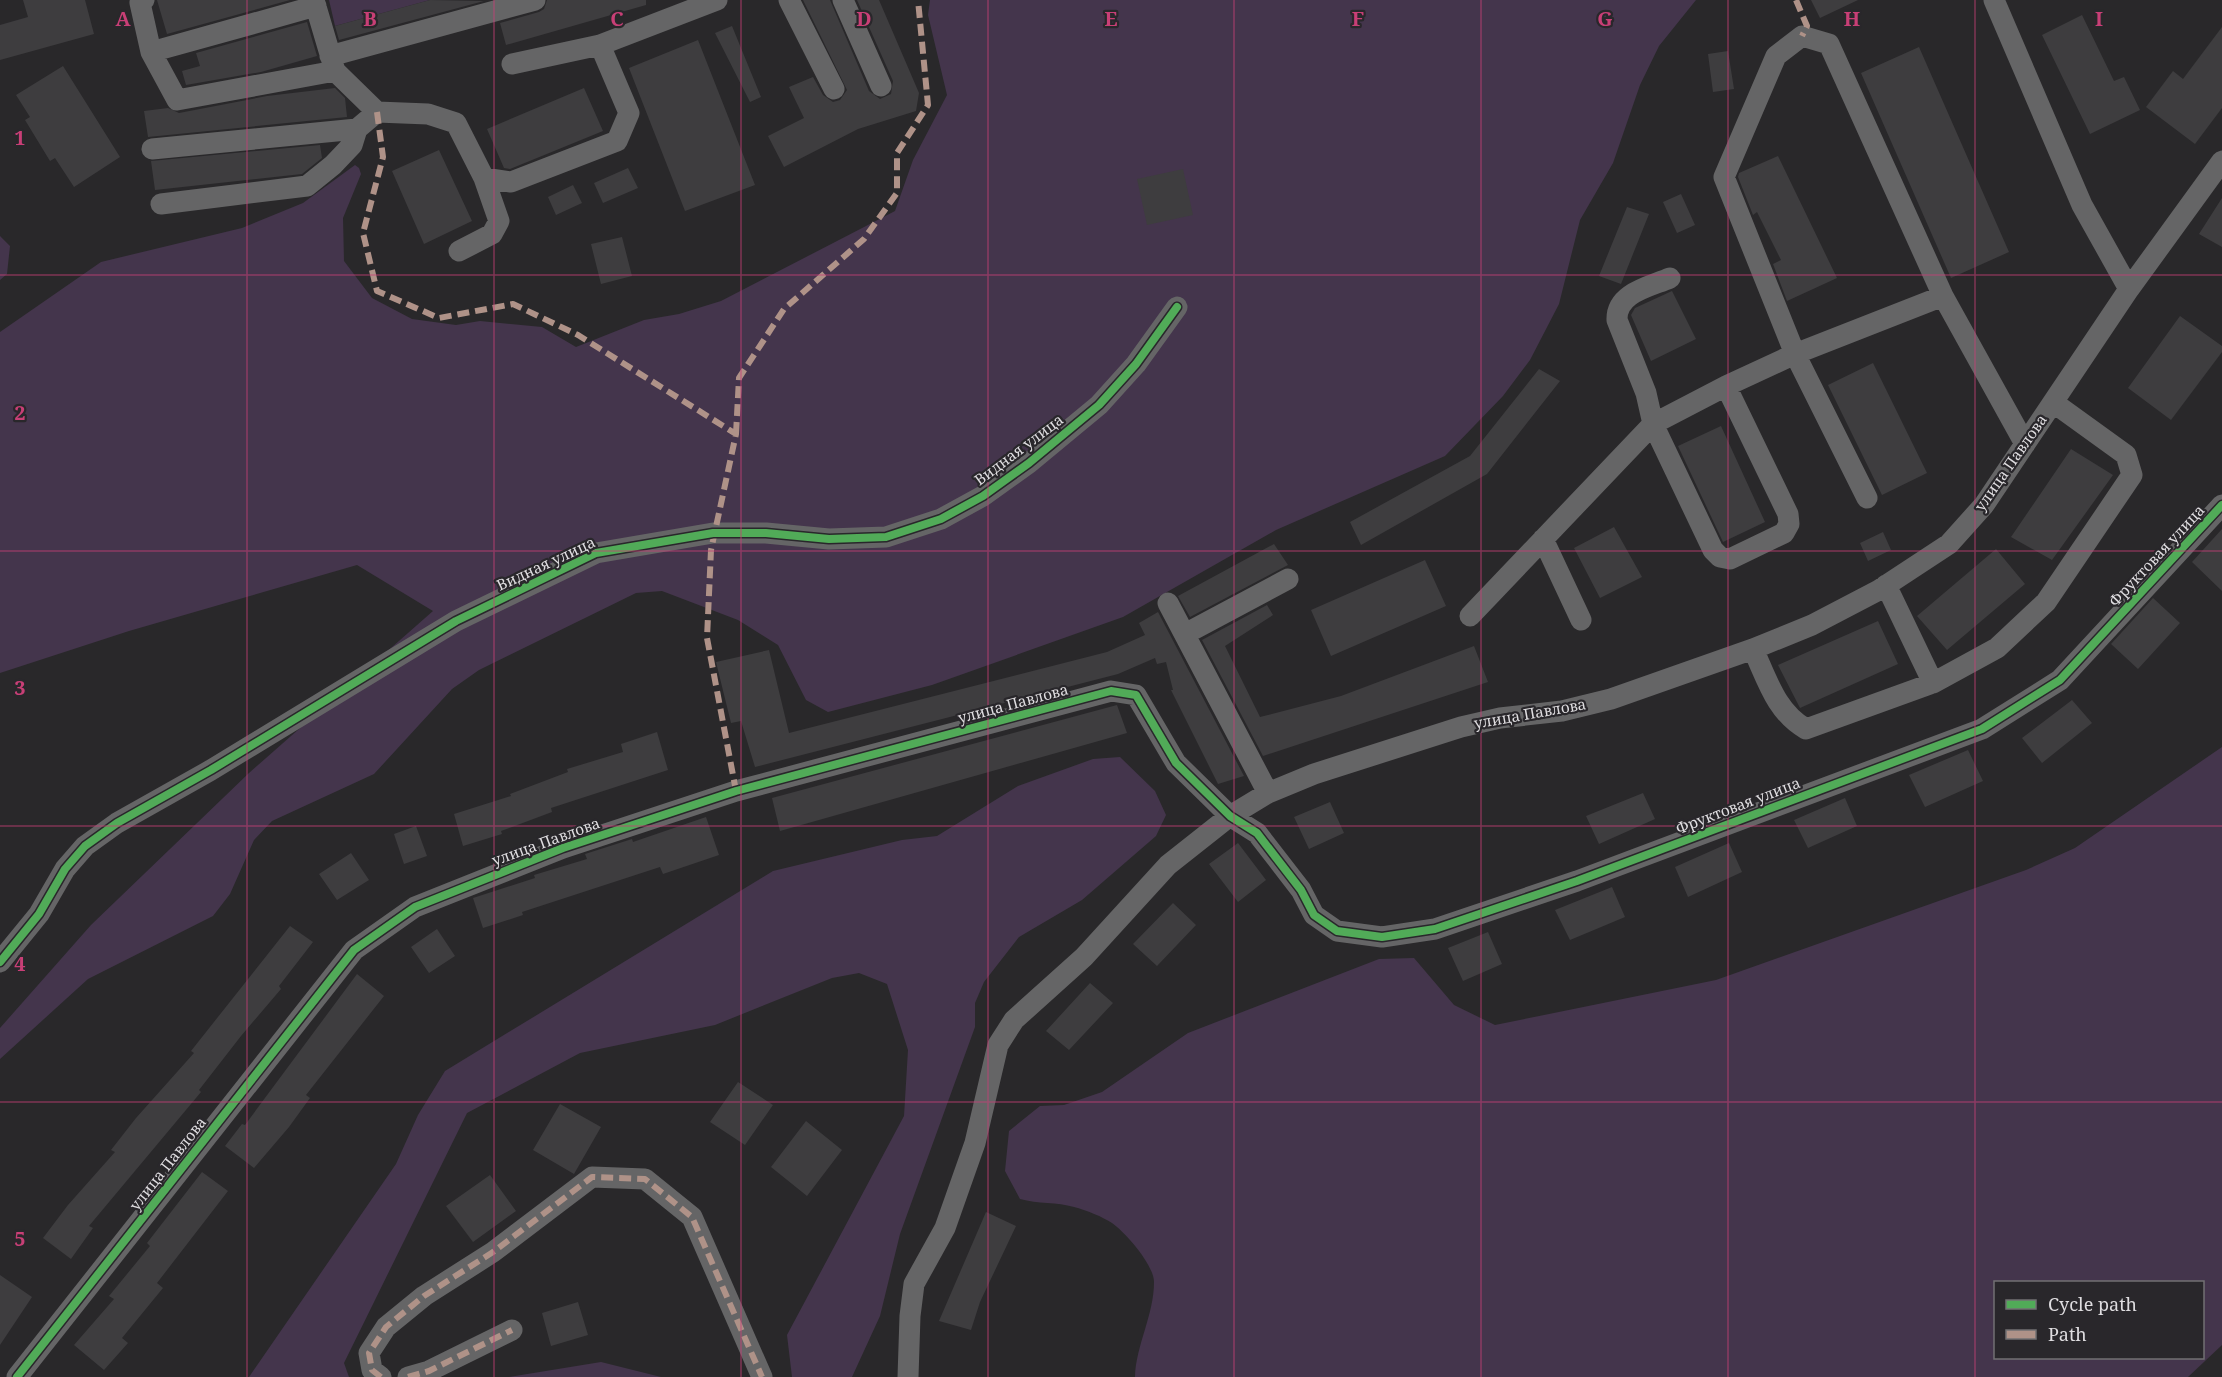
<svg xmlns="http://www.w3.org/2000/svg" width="2222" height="1377" font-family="'Noto Serif',serif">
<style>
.green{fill:#44354c;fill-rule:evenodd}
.building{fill:#3e3d3f}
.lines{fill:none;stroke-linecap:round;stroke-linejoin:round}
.minor{stroke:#656566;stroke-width:21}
.quiet{stroke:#af9288;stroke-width:6;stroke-dasharray:12 6;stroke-linecap:butt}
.cycleway-casing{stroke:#29272b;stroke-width:11}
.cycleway{stroke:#51ab58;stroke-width:8}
.grid{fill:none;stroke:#c83f76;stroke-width:1.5;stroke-opacity:0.55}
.labels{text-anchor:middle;stroke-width:4.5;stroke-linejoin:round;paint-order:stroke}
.street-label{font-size:15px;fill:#dfdde0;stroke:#29272b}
.grid-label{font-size:20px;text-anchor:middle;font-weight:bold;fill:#c83f76;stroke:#29272b;stroke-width:4.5;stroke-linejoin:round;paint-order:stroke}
</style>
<rect width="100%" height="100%" fill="#29282a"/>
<path class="green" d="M329 0H430L335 26Z
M930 0H1696L1659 46 1640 85 1613 163 1580 220 1559 304 1530 360 1503 396 1445 456 1276 530 1123 617 932 685 828 712 806 700 778 645 738 620 662 591 636 593 479 670 452 689 374 774 272 821 254 840 230 894 213 916 88 979 0 1059V1028L91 925 249 773 433 611 357 565 129 631 0 673V332L101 262 242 228 303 203 355 165 359 168 361 174 343 218 344 261 372 298 412 319 456 325 480 321 542 327 576 347 644 320 679 314 721 301 895 211 913 160 947 95 928 15Z
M0 236 10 246 7 274 0 280Z
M2222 747V1345L2188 1377H1135C1136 1345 1154 1315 1154 1282 1154 1265 1126 1233 1112 1223 1103 1217 1086 1210 1074 1207 1057 1202 1038 1204 1020 1199L1005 1171 1009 1131 1040 1106 1064 1105 1102 1092 1188 1033 1379 959 1414 958 1454 1005 1495 1025 1716 980 2026 870 2075 848ZM1996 1282H2202V1358H1996Z
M1120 757 1155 791 1166 815 1156 836 1082 900 1019 937 984 982 975 1003V1027L900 1234 880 1316 852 1377H792L787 1335 904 1116 908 1050 887 984 859 973 832 978 715 1025 580 1053 467 1113 344 1363 349 1377H249L396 1164 418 1115 445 1071 773 871 902 840 937 836 1018 786 1093 759Z
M601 1362 661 1377H509Z"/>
<path class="building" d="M23 0H85L94 34 0 60V25L28 17Z
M157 0H290L167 34Z
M430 0 484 1 339 40 335 26Z
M547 0H646V5L506 45 500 23 539 12 544 9Z
M803 0H830L869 91 880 99 891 94 893 81 857 0H879L919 93 916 111 858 129 784 167 768 136 804 118 789 87 813 77 823 95 833 102 840 100 847 90Z
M1811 0H1858L1820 18Z
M2082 15 2114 81 2124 77 2140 110 2090 134 2042 35Z
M307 22 317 56 261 72 186 85 182 71 200 66 196 53Z
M732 26 761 97 750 102 715 33Z
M2222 27V108L2195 144 2146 107 2173 71 2183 79Z
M698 40 755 185 685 211 629 68Z
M1919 47 2009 252 1951 278 1861 73Z
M1728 51 1734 89 1713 92 1708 54Z
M63 66 120 157 74 187 55 158 50 161 25 120 30 117 16 95Z
M335 88 345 98 347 117 148 137 144 111 168 108 179 113 267 96Z
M584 88 603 131 510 169 504 168 487 129Z
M320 145 322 158 302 174 155 190 151 161Z
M439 150 472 221 424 244 392 171Z
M1778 156 1837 278 1787 301 1773 264 1781 260 1757 212 1753 215 1738 177 1739 173Z
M628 168 638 188 603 203 594 183Z
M1183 169 1193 215 1147 225 1137 179Z
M573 185 582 203 556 215 548 197Z
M1681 194 1695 225 1677 233 1663 202Z
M2222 198V247L2199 234Z
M1627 207 1649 214 1621 284 1599 276Z
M622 237 632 276 601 284 591 244Z
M1672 291 1696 339 1651 361 1631 315 1635 308Z
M2180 316 2222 346V352L2171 420 2128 388Z
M1873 363 1927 473 1882 495 1828 385Z
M1539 369 1560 381 1487 474 1361 545 1350 522 1470 456Z
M1721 426 1765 522 1723 542 1678 446Z
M2071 449 2113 475 2052 560 2011 537Z
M1614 527 1642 577 1600 598 1574 548Z
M2222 529V591L2192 562Z
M1883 532 1891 550 1868 561 1860 543Z
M1274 544 1288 565 1190 617 1178 596Z
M1996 549 2025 584 1947 650 1917 616Z
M1425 560 1446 606 1331 656 1311 610Z
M2153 598 2180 623 2138 669 2111 644Z
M1267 605 1273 615 1225 646 1260 717 1341 696 1474 646 1488 682 1263 756 1202 640Z
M1158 612 1244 776 1218 784 1171 690H1173L1166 662 1157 664 1155 658 1118 674 755 767 741 721 731 723 716 662 769 650 789 733 1107 652 1145 635 1139 623Z
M1878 621 1898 664 1800 708 1778 665Z
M2072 700 2092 723 2042 763 2022 738Z
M1117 705 1127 733 780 831 772 798Z
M657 732 668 770 551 808 552 812 501 831 502 834 463 846 454 814 511 796 510 794 568 772 567 769 623 752 621 744Z
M1968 750 1983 781 1925 807 1909 775Z
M1643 793 1655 819 1599 844 1586 816Z
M1845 798 1857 826 1808 848 1794 820Z
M1330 802 1344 833 1309 849 1294 817Z
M706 817 719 855 663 874 660 867 522 912 523 915 483 928 473 898 535 878 534 875 587 859 585 854 632 839 633 842Z
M416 826 427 856 404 864 394 834Z
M1238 843 1266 880 1238 902 1209 864Z
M1729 843 1742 872 1688 897 1675 867Z
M351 853 369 880 337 900 319 874Z
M1612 887 1625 917 1570 940 1555 910Z
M1173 903 1196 925 1157 966 1133 944Z
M290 926 313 942 279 986 281 989 241 1036 199 1090 201 1092 89 1226 93 1228 71 1259 43 1238 68 1205 115 1152 111 1150 136 1118 194 1053 191 1051Z
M437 929 455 956 429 973 411 947Z
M1488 932 1502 964 1463 981 1448 948Z
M357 974 384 996 306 1095 310 1098 289 1127 254 1168 225 1146 242 1124 245 1125Z
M1090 983 1113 1003 1069 1050 1046 1031Z
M738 1082 773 1105 745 1145 710 1122Z
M560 1104 601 1127 574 1174 533 1150Z
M806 1121 842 1150 807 1196 771 1167Z
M202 1172 228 1191 157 1283 163 1288 122 1338 128 1343 104 1370 74 1345 114 1299 109 1296 150 1246 147 1243Z
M490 1175 516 1211 473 1242 446 1206Z
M986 1212 1016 1226 980 1302 971 1330 939 1321Z
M0 1275 32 1297 0 1345Z
M578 1302 588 1335 551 1346 542 1313Z"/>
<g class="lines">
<path class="minor" d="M144 0 140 3 151 52 177 100 335 71
M314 0 335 71 377 112 428 114 456 123 484 178 499 221 492 234 459 251
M789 0 834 89
M843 0 881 86
M1994 0 2082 205 2129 289
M151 52 316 6
M330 56 535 0
M512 64 600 45 717 0
M152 149 357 129 377 112
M484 178 511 182 617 141 629 113 600 45
M161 204 307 186 333 165 352 145 357 129
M1670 278C1649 287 1616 293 1617 320L1646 393 1653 424 1713 550 1720 557 1730 559 1784 533 1789 524 1788 514 1726 386
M1867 498 1795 354 1724 177 1776 56 1802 36 1829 44 1943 296
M1543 539 1581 620
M1886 585 1933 683
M1168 603 1268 793
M1470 616 1653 424 1726 386 1795 354 1943 296 2025 444
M1185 634 1288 579
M1753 649C1767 679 1776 712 1806 729L1933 683 1997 648 2046 602 2132 475 2126 455 2054 403
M0 962 39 914 65 869 85 846 117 823 211 770 456 621 596 553 713 533H766L829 539 886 537 941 519 983 496 1029 463 1099 405 1136 364 1177 307
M17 1377 354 950 415 907 563 848 736 791 1111 691 1136 695 1176 763 1230 816 1257 833 1301 890 1314 915 1337 931 1382 937 1435 929 1577 881 1982 729 2060 680 2222 505
M381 1377 372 1370 369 1353 386 1327 424 1296 493 1252 592 1177 645 1179 692 1217 762 1377
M408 1377 429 1371 512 1330
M908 1377 910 1316 914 1284 945 1228 975 1143 998 1045 1014 1020 1084 957 1168 865 1230 816 1268 793 1314 774 1461 727 1500 718 1562 711 1611 699 1753 649 1812 625 1879 590 1949 544 1984 505 2129 289 2222 161"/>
<path class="quiet" d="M1796 0 1807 26 1802 36
M377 112 383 157 363 233 377 291 439 318 513 304 578 335 736 434 711 550 707 638 736 791
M736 434 739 378 784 309 864 239 897 193V153L928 105 918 0
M381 1377 372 1370 369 1353 386 1327 424 1296 493 1252 592 1177 645 1179 692 1217 762 1377
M408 1377 429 1371 512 1330"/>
<defs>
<path id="cycleway" d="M0 962 39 914 65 869 85 846 117 823 211 770 456 621 596 553 713 533H766L829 539 886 537 941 519 983 496 1029 463 1099 405 1136 364 1177 307
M17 1377 354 950 415 907 563 848 736 791 1111 691 1136 695 1176 763 1230 816 1257 833 1301 890 1314 915 1337 931 1382 937 1435 929 1577 881 1982 729 2060 680 2222 505"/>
</defs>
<use href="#cycleway" class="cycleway-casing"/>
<use href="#cycleway" class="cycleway"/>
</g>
<path class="grid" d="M247 0V1377M494 0V1377M741 0V1377M988 0V1377M1234 0V1377M1481 0V1377M1728 0V1377M1975 0V1377M0 275H2222M0 551H2222M0 826H2222M0 1102H2222"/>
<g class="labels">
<g class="street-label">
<text transform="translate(1019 450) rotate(-37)" y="5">Видная улица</text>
<text transform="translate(2011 463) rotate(-55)" y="5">улица Павлова</text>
<text transform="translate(2157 556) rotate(-47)" y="5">Фруктовая улица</text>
<text transform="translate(546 564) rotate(-25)" y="5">Видная улица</text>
<text transform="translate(1013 704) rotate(-15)" y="5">улица Павлова</text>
<text transform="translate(1530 714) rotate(-10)" y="5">улица Павлова</text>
<text transform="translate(1738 806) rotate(-21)" y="5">Фруктовая улица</text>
<text transform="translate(546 842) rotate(-20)" y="5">улица Павлова</text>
<text transform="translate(168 1164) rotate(-52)" y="5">улица Павлова</text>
</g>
</g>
<g class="grid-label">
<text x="123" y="26">A</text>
<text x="370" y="26">B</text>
<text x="617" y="26">C</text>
<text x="864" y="26">D</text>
<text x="1111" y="26">E</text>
<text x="1358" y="26">F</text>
<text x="1605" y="26">G</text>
<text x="1852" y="26">H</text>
<text x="2099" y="26">I</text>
<text x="20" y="145">1</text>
<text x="20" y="420">2</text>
<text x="20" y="695">3</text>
<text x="20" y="971">4</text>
<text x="20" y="1246">5</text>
</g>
<rect x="1994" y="1281" width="210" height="78" fill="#29272b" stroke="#727073" stroke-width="1.5"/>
<rect x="2006" y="1300" width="30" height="9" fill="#51ab58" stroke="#727073" stroke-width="1.5"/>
<text x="2048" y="1311" font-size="18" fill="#dfdde0">Cycle path</text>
<rect x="2006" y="1330" width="30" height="9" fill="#af9288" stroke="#727073" stroke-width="1.5"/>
<text x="2048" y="1341" font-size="18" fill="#dfdde0">Path</text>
</svg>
